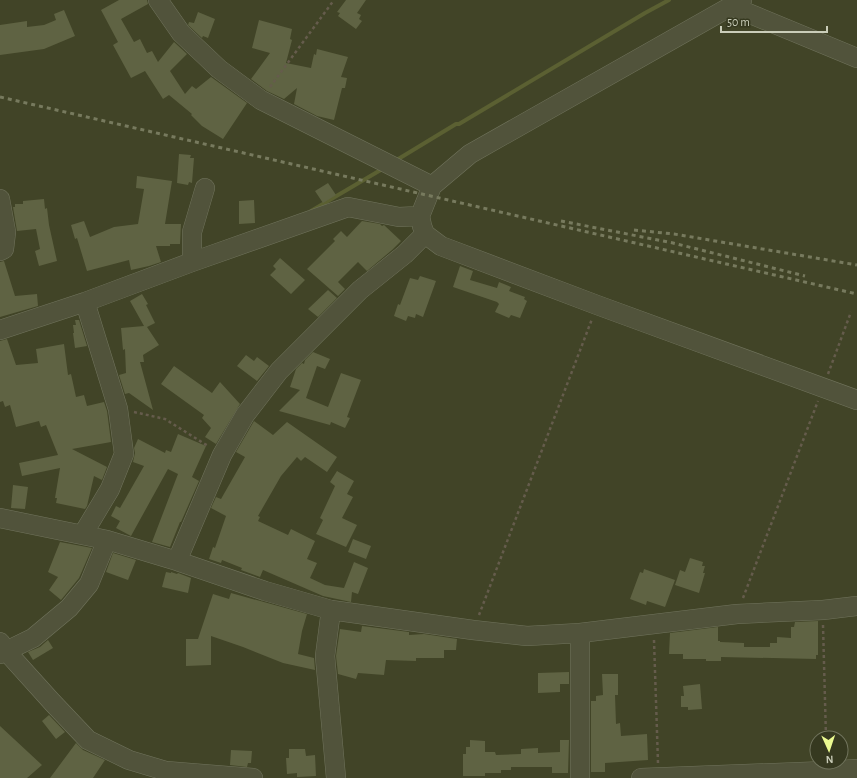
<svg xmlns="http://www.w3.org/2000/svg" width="857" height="778" font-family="'Alegreya Sans',sans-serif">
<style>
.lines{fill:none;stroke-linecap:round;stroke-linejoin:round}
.stream{stroke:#5b6032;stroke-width:4}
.building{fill:#5f6343}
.minor-casing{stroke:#71745d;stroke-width:20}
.path{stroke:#655c4c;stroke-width:2.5;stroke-dasharray:3 3;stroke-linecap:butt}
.minor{stroke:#51533b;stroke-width:19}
.rail{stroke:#777a5e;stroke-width:3;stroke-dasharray:4 4;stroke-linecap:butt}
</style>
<rect width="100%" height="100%" fill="#414427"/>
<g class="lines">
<path class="stream" d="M395 161 456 124H459L645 13 669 0
M311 211 384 168"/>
</g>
<path class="building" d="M119 0H147L148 4 121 19 134 42 140 39 147 53 152 51 158 62 174 42 187 54 170 71 185 94 192 86 196 89 211 77 247 103 223 139 202 126 191 115 192 114 169 95 163 99 145 71 131 78 113 45 118 42 101 10Z
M346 0H366L357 13 361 15 359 19 362 21 356 29 338 16 340 13 337 12Z
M64 10 75 36 44 49 0 55V25L27 21V27L44 25 56 20 54 14Z
M198 12 215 19 208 38 203 36 202 38 188 25 189 22 194 23Z
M259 20 292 29 290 39 292 40 286 63 311 68 314 54 316 55 317 49 348 57 341 77 347 78 345 88H342L334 120 317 116 294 104 297 88 284 99 267 91 251 79 270 53 252 48Z
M179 154 191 155 190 158H194L192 183 189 182 188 185 177 183Z
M137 176 172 181 165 224H181L180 244H170V246H156L161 262 149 266 131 270 129 260 87 271 77 238 75 239 71 225 84 221 90 237 114 227 138 224 144 189 136 188Z
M328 183 336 195 323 203 315 191Z
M44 199 45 209 47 208 49 225 57 261 39 266 35 251 40 249 36 229 17 231 13 207H15V204H23V201Z
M254 200 255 223 239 224V201Z
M362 221 380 224 382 226 384 225 401 241 392 250 367 271 358 262 338 282 345 289 338 296 307 269 335 241 333 239 341 231 347 237Z
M280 258 305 280 291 294 270 275 276 269 273 266Z
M4 261 15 296 37 294 38 306 0 317V262Z
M460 266 473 271 470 280 497 288 499 282 511 287 509 291 525 297 524 299 527 301 520 318 511 315 509 318 495 312 499 304 497 302 453 287Z
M420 276 436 281 423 317 416 314 415 318 408 316 406 321 394 316 398 304 400 305 410 278 418 280Z
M328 290 337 298 318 317 308 309Z
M142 294 148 304 146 305 155 323 147 327 159 345 143 355 144 362H140L153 410 129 393 125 394 119 375 126 373 125 349 123 350 121 328 144 326 130 301Z
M75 320H79L87 346 75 348 73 333H74L73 325H76Z
M7 339 16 365 38 363 36 349 64 344 68 375 71 374 76 397 84 395 87 406 104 402 107 411 111 442 72 449 107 467 102 480 94 476 87 506 85 509 56 503 57 498H55L60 468 22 476 19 463 58 455 46 425 41 427 39 421 16 427 10 405 5 407 3 401 0 402V341Z
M313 352 330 359 325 369 317 366 306 398 328 407 341 373 361 380 347 417 350 418 345 428 331 422 330 425 279 411 300 390 290 387 296 369 302 363 304 364 305 360Z
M246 355 254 361 257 357 269 366 257 381 237 366Z
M174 366 212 393 220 382 240 404 216 444 205 437 211 428 202 418 204 415 161 384Z
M254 421 273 435 287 422 337 457 327 472 305 457 301 461 297 457 281 476 258 516 260 517 258 521 288 535 291 529 315 541 307 559 317 563 310 578 325 585 344 588 354 562 368 568 358 594 352 592 351 602 323 596 263 570 260 577 241 570 242 568 222 560 221 563 209 559 213 547 215 548 226 516 211 508 216 497 221 499 245 457 236 452Z
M178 434 206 446 192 477 199 481 181 522H180L170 547 152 542 178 474 168 469 131 536 116 528 120 521 111 516 116 506 120 508 144 466 133 462 135 453 134 448 138 439 165 453 166 450 171 452Z
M337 471 354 481 347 494 353 497 342 518 357 525 346 547 316 534 323 520 320 518 335 486 330 482Z
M13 485 28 487 25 509 11 508Z
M353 539 371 546 366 559 348 552Z
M60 542 92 548 79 578 61 600 49 590 58 577 48 572Z
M113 553 136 560 128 580 106 572Z
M690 558 703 562 702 566H705L703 573H705L699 593 675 585 680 570 685 572Z
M644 569 675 580 665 607 647 601 646 605 630 599 640 572 643 573Z
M166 572 171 573V572L177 574 178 573 191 578 188 593 162 587Z
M231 593 307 614 302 631 298 654 314 658 315 670 283 663 243 647 211 636V665L186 666V639H198L213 594 229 599Z
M818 621V655H816V659L721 657V661H706V659H683V654H669L670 633 718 627V641H720V642L744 643V647H770V643H777V637L791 638V627H794L795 622Z
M362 626 409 632V635L424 634 457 639 456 650H444V658H416V661L386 660 384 675 358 673 356 679 338 674 336 656 340 629 361 632Z
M48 640 53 648 33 660 28 652 40 647Z
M569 672V684H560V692L538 693V673Z
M602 674H618V695H615L616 724 620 723 621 736 647 734 648 760 605 763V772H591V701H596V696L603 695Z
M700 684 702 709 688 710V707H681V696H684L683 686Z
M49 715 65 732 56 739 42 721Z
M0 726 42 765 27 778H0Z
M470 740 485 741V752H495L496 755 521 754V749L538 748V753L560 752V740H569L568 773H552V767H511V770H501V773H485V776H463V754H466V747H470Z
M76 743 83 750 105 760 93 778H50Z
M289 749H305L306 756 315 755 316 776 297 777V773L287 774 286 758H289Z
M231 750 252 751 251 763H248L247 767 230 765Z"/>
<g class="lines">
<defs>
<path id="minor" d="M158 0 181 33 219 69 261 100 432 186
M742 0 470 154 432 186 420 216 422 226 425 234 441 246 597 305 857 400
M731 6 857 58
M0 199 6 232 4 249 0 251
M192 262V232L205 188
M0 330 85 302 192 262 348 207 399 217 420 216
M0 518 107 540 177 561 265 591 331 610 473 630 527 636 580 633 737 614 823 610 857 606
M83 534 110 489 124 454 118 409 85 302
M177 561 222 455 245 415 279 371 360 290 405 254 425 234
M331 610 325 656 336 778
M0 642 6 651 52 702 88 740 129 760 166 771 253 778
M0 654 33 638 69 608 89 584 107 540
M580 778V633
M641 778 826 771 857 769"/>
</defs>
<use href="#minor" class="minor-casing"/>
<path class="path" d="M270 87 334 0
M828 374 851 312
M134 412 165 419 208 446
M743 598 818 401
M479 615 592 319
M823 625 826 738
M654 640 658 763"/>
<use href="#minor" class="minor"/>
<path class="rail" d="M0 97 857 294
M561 221 673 243 805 276
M634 230 674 234 857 265"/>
</g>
<g transform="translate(829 750) rotate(177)"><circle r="19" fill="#363920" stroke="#71745d"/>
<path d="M0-3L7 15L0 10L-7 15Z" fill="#ebfa91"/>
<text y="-6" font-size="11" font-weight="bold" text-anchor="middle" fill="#cacdb9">N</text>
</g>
<path d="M721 26v6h106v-6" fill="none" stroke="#cacdb9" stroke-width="2"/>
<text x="727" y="26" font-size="12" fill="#cacdb9" stroke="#363920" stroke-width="3" paint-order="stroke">50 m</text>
</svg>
